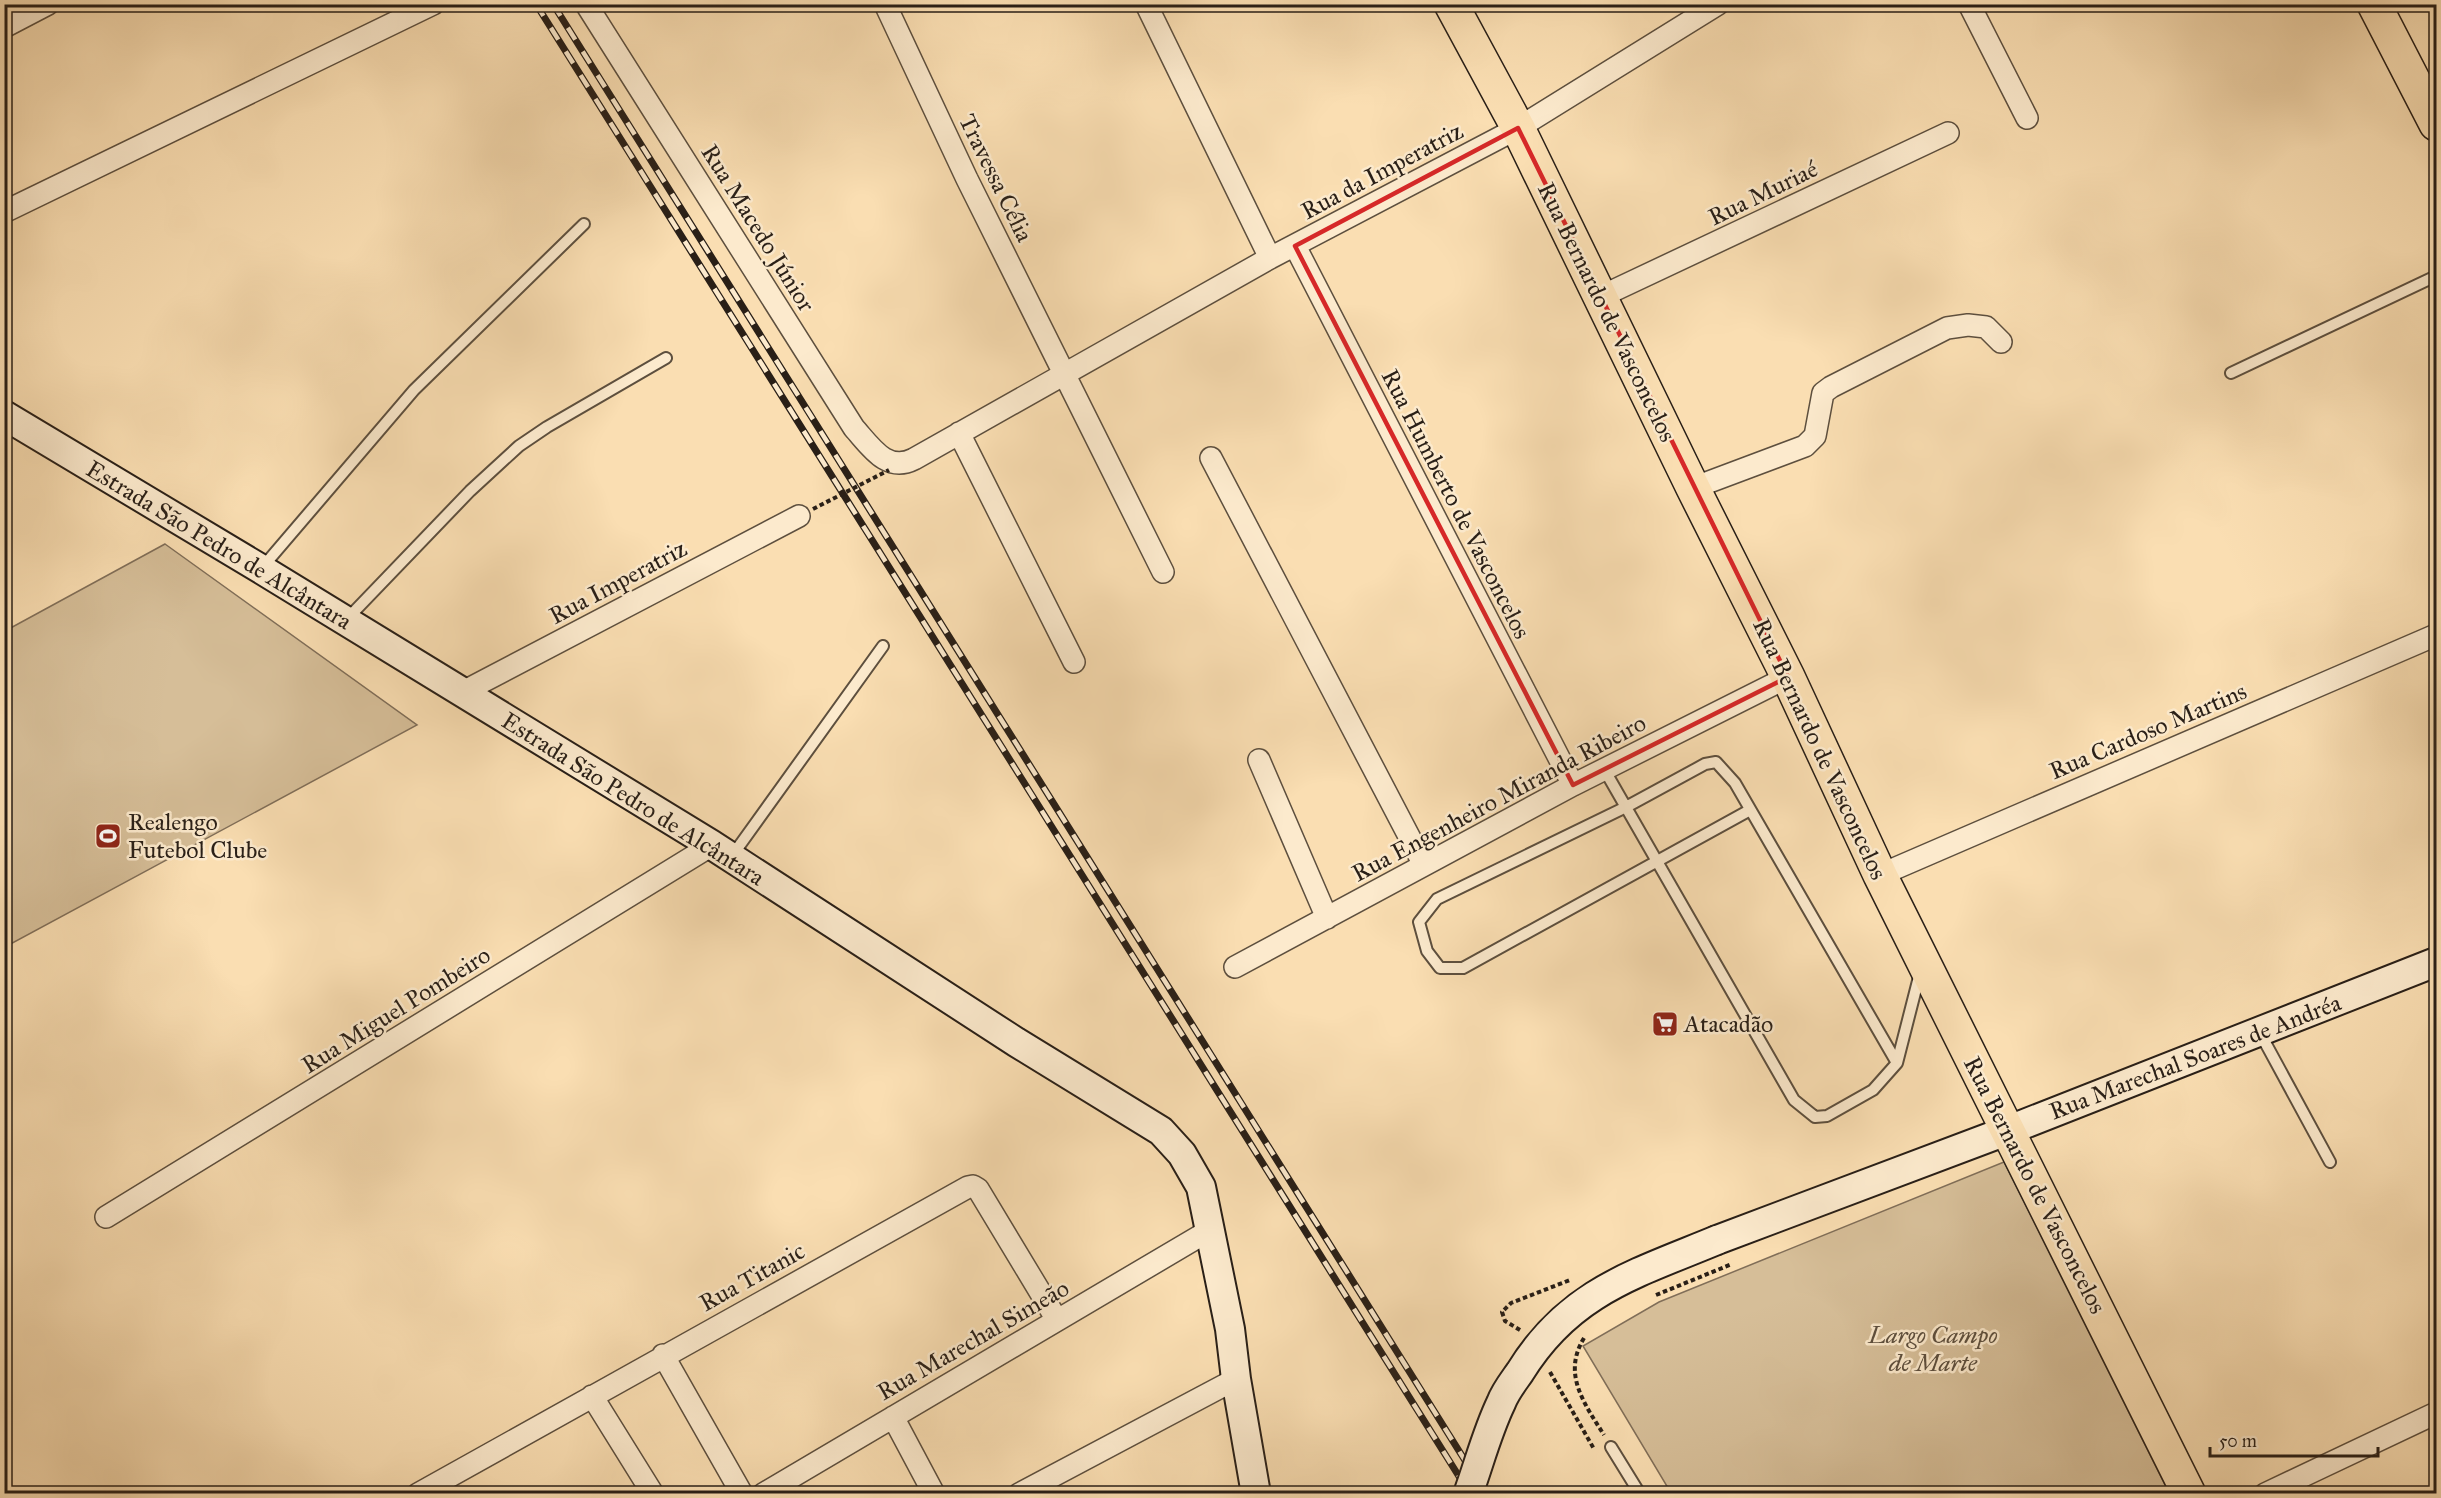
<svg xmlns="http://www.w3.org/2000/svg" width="2441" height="1498" font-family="'IM FELL Great Primer',serif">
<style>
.green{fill:#d6be98;stroke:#806e58;stroke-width:1.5}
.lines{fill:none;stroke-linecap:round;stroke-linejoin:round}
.lane-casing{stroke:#5d4f3e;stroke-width:14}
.street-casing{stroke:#5d4f3e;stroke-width:24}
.secondary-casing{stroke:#291f17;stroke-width:32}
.primary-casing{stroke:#291f17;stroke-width:36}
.path{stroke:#291f17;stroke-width:4;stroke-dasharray:4.5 3;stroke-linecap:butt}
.lane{stroke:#fceacd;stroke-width:10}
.street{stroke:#fceacd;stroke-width:21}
.secondary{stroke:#fceacd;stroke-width:28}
.primary{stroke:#fadeb2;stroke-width:33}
.rail-casing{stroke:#291f17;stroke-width:7}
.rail{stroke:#fceacd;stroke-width:4.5;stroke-dasharray:14;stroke-linecap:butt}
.secondary-bridge-casing{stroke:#291f17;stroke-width:32;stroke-linecap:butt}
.path-bridge{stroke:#291f17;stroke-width:4;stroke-dasharray:4.5 3;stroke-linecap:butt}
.secondary-bridge{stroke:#fceacd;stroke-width:28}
.marked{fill:none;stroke:#d62828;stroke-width:4.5;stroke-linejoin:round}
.labels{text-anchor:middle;stroke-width:5;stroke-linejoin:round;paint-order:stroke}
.street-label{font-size:24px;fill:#291f17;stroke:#fceacd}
.poi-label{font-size:24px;fill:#291f17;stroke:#fceacd;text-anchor:start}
.park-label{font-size:24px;font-style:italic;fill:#5d4f3e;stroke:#fceacd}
</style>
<rect width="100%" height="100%" fill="#fadeb2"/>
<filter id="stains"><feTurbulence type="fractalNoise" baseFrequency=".00333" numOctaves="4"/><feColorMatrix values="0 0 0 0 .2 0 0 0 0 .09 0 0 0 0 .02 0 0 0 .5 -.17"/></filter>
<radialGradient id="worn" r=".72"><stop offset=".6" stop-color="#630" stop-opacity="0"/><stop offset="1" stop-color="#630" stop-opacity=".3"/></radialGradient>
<path class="green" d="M165 544 417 725 5 947V631Z
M2004 1162 2169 1493H1671L1583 1346 1659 1302Z"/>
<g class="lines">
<defs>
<path id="lane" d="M2231 373 2436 276
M261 569 414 390 584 224
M347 619 470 491 519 446 547 427 666 358
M1604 769 1794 1100 1815 1117 1827 1116 1873 1090 1897 1063 1920 973
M1750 810 1463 968H1440L1427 951 1419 922 1437 899 1626 807 1705 764 1716 762 1735 783 1897 1063
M732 856 883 646
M2260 1033 2330 1162
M1611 1447 1640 1494"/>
<path id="street" d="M586 4 854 428C871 447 887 473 914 459L1270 258 1518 128 1718 4
M885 4 967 179 1163 572
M1146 4 1270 258
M1969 4 2027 118
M4 27 48 4
M4 212 433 4
M1295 246 1573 785
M1600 297 1948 133
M959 433 1074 662
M1211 458 1424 865
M1693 488 1805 446 1815 436 1823 393 1831 387 1947 328 1968 325 1986 327 2001 342
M461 693 799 516
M1259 760 1327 918
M1880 875 2436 635
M1235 967 1573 785 1788 677
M106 1217 712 845
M663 1355 742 1494
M592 1396 653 1494
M893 1417 934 1494
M418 1494 968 1187 973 1186 978 1189 1057 1320
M763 1494 1210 1230
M1019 1494 1236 1379
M2265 1494 2436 1413"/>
<path id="secondary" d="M4 415 261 569 712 845 1016 1042 1161 1131 1182 1154 1201 1187 1230 1329 1236 1379 1256 1494
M1717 1240 2009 1130 2436 962"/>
<path id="primary" d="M1451 4 1518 128 1693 488 1788 677 1880 875 2189 1494
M2374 4 2436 124"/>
</defs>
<use href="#lane" class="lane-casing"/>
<use href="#street" class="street-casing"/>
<use href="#secondary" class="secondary-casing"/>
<use href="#primary" class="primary-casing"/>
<path class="path" d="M1656 1295 1732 1264
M1520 1330 1505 1321 1502 1312 1511 1303 1570 1280
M1584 1338C1562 1374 1584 1403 1604 1435
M1550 1372 1594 1449"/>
<use href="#lane" class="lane"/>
<use href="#street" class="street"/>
<use href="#secondary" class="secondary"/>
<use href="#primary" class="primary"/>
<defs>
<path id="rail" d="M536 4 1470 1494
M553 4 1486 1494"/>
</defs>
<use href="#rail" class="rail-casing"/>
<use href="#rail" class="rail"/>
<defs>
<path id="secondary-bridge" d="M1468 1494C1479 1464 1487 1432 1501 1403 1505 1392 1513 1382 1520 1372 1569 1292 1635 1274 1717 1240"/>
</defs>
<use href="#secondary-bridge" class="secondary-bridge-casing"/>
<path class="path-bridge" d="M813 509 889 470"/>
<use href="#secondary-bridge" class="secondary-bridge"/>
</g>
<path class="marked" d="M1518 128 1788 677 1573 785 1295 246Z"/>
<defs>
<symbol id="stadium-square" viewBox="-11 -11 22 22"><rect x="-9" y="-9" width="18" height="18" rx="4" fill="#8f2418" stroke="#fceacd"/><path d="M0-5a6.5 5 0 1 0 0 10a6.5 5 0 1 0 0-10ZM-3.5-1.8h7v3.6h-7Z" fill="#fff"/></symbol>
<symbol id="supermarket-square" viewBox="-11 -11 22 22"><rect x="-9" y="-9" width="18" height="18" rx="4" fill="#8f2418" stroke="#fceacd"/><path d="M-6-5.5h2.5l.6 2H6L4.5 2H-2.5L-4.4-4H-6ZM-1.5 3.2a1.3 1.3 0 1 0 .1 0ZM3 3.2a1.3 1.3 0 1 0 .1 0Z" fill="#fff"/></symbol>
</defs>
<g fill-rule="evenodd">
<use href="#stadium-square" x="93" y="821" width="30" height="30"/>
<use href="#supermarket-square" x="1650" y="1009" width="30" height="30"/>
</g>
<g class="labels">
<g class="street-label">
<text transform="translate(1382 171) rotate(-28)" y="8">Rua da Imperatriz</text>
<text transform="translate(996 178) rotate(64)" y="8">Travessa Célia</text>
<text transform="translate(1763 193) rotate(-26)" y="8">Rua Muriaé</text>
<text transform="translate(758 228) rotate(58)" y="8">Rua Macedo Júnior</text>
<text transform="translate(1607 312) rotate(64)" y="8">Rua Bernardo de Vasconcelos</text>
<text transform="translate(1456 504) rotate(63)" y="8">Rua Humberto de Vasconcelos</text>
<text transform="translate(219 545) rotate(31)" y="8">Estrada São Pedro de Alcântara</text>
<text transform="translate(618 582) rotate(-28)" y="8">Rua Imperatriz</text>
<text transform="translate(2148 731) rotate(-23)" y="8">Rua Cardoso Martins</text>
<text transform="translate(1820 749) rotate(65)" y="8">Rua Bernardo de Vasconcelos</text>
<text transform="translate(1499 798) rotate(-28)" y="8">Rua Engenheiro Miranda Ribeiro</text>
<text transform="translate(633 799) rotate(32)" y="8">Estrada São Pedro de Alcântara</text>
<text transform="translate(396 1010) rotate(-32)" y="8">Rua Miguel Pombeiro</text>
<text transform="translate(2195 1057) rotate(-21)" y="8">Rua Marechal Soares de Andréa</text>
<text transform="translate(2035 1185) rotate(63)" y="8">Rua Bernardo de Vasconcelos</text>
<text transform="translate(752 1277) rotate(-29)" y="8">Rua Titanic</text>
<text transform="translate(973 1340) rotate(-30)" y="8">Rua Marechal Simeão</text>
</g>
<g class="poi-label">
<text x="128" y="830">Realengo<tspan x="128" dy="28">Futebol Clube</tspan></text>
<text x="1684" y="1032">Atacadão</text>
</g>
<g class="park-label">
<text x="1933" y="1343">Largo Campo<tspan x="1933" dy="28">de Marte</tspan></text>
</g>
</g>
<rect width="2441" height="1498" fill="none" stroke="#fadeb2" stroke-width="24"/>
<rect x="6" y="6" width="2429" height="1486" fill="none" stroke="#291f17" stroke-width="3"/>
<rect x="12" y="12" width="2417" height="1474" fill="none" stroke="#291f17" stroke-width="1.5"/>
<path d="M2210 1447v9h168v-9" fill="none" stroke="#291f17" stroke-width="3"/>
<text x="2219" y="1447" font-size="18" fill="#291f17" stroke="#fceacd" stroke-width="4.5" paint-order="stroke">50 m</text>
<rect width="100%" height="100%" filter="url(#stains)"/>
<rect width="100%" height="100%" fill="url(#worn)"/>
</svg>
